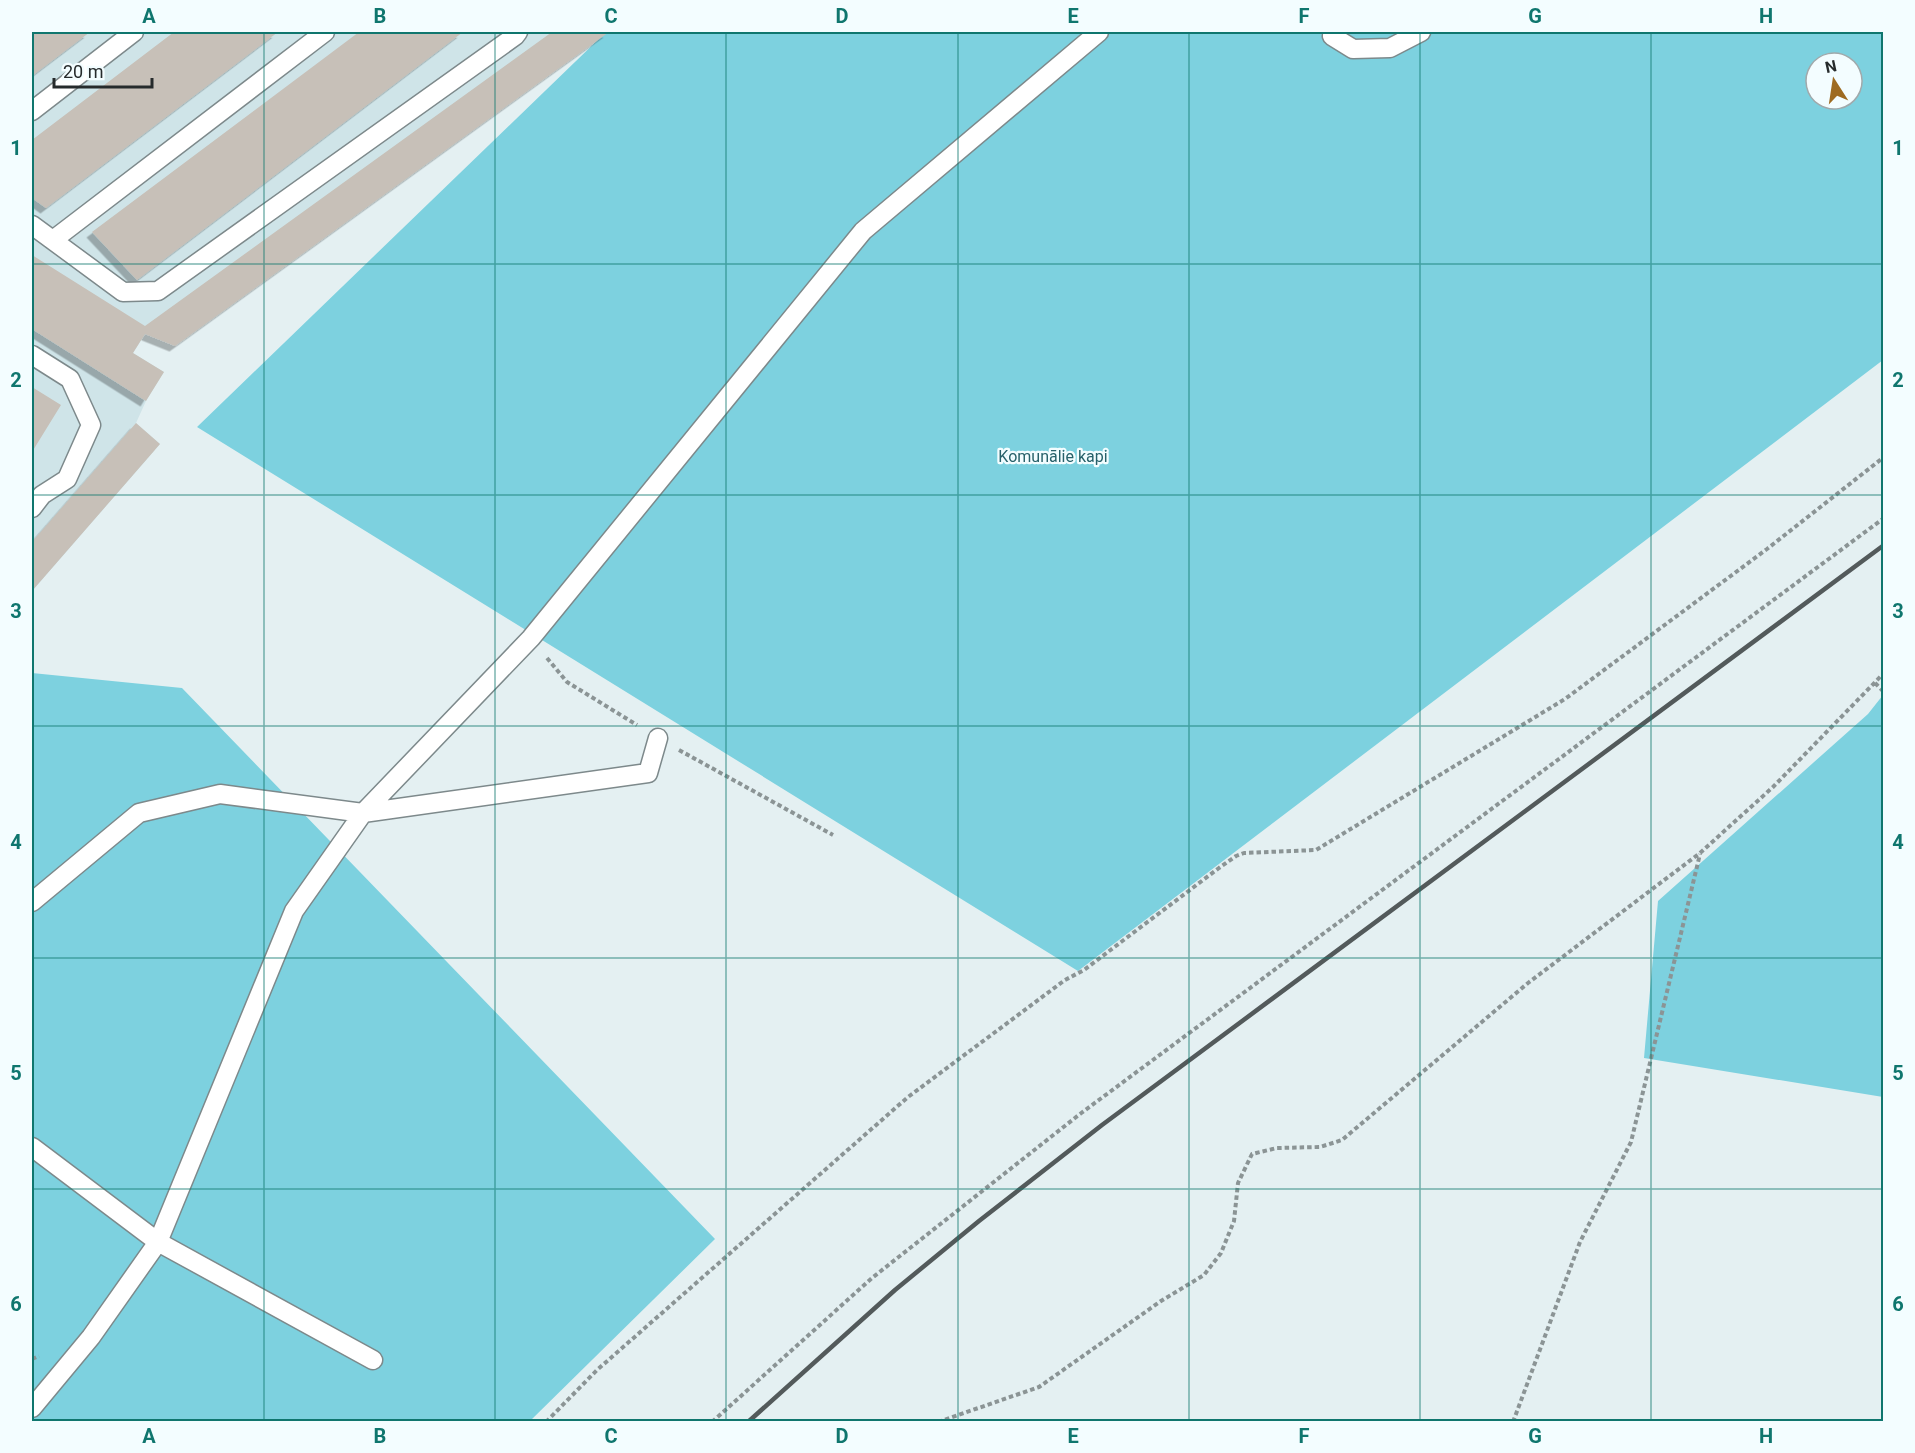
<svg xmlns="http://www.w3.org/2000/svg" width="1915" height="1453" font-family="Roboto,sans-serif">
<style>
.built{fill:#cfe4e8}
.green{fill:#7dd1df;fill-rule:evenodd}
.building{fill:#c7c0b8;filter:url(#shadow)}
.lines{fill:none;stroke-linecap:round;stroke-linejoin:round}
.service-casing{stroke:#7d898b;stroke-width:21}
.path{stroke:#8b9495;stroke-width:4;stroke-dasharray:4.5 3;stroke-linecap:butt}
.service{stroke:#fff;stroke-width:18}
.rail{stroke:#535a5b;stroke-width:4.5}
.grid{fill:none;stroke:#0f766e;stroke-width:1.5;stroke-opacity:0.55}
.labels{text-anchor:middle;stroke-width:4.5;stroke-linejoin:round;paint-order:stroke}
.park-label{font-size:16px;fill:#27616a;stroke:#f3fdff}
.neatline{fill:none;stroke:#0f766e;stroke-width:2}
.grid-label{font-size:20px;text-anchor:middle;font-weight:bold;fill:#0f766e}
</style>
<defs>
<filter id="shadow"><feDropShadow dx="-5.5" dy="5.5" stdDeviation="0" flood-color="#0004"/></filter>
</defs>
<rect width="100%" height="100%" fill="#e4f0f2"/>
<path class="built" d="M32 32H609L175 346 145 334 133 353 164 372 146 401 136 423 160 444 32 591Z"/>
<path class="green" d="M606 32H1883V360L1078 971 197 427ZM1816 63H1852V99H1816Z
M32 673 182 688 715 1239 530 1421H32Z
M1883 695V1097L1644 1058 1658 901 1868 714Z"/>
<path class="building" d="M36 32H90L32 76V35Z
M174 32H278L46 208 32 198V140Z
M359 32H463L137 280 92 232Z
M552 32H609L175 346 145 334 133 353 164 372 146 401 32 329V255L145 326Z
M32 387 61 405 32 452Z
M136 423 160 444 32 591V542Z"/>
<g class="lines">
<defs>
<path id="service" d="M1332 36 1353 49 1390 48 1421 32
M32 111 134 32
M32 225 123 292 158 291 515 36 518 32
M53 240 325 32
M32 355 70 379 91 425 67 479 42 495 32 508
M32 902 139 813 220 794 363 813 648 773 658 738
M32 1147 158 1242 373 1360
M32 1408 91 1337 158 1242 294 911 363 813 531 638 863 231 1099 32"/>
</defs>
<use href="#service" class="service-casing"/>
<path class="path" d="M547 658 567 682 637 725
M1875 683 1884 692
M679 750 833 835
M32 1359 39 1356
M546 1422 597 1370 908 1097 1065 980 1084 970 1219 868 1236 856 1244 853 1316 850 1565 699 1767 549 1884 457
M712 1422 872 1278 1080 1114 1884 518
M938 1422 1039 1387 1161 1301 1204 1275 1221 1253 1234 1221 1238 1183 1252 1154 1277 1148 1320 1147 1342 1140 1528 983 1700 853 1773 787 1884 673
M1513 1422 1580 1242 1631 1142 1700 854"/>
<use href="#service" class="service"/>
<path class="rail" d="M748 1422 895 1290 979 1221 1102 1125 1884 545"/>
</g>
<path class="grid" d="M264 32V1422M495 32V1422M726 32V1422M958 32V1422M1189 32V1422M1420 32V1422M1651 32V1422M32 264H1884M32 495H1884M32 726H1884M32 958H1884M32 1189H1884"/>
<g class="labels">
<g class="park-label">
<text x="1053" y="462">Komunālie kapi</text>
</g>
</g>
<rect width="1915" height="1453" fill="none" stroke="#f3fdff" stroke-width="66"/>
<g transform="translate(1834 81) rotate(348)"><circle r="28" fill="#f3fdff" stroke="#a1a9ab" stroke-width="1.5"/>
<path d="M0-4.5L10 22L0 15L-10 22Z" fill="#9e6b21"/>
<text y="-9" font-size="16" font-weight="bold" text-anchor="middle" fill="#262b2c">N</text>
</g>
<path d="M54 78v9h98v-9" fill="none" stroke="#262b2c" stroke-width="3"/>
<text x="63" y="78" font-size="18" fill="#262b2c" stroke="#f3fdff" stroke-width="4.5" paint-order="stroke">20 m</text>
<rect x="33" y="33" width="1849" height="1387" class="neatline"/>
<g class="grid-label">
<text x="149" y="23">A</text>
<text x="380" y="23">B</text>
<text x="611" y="23">C</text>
<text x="842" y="23">D</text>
<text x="1073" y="23">E</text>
<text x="1304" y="23">F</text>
<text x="1535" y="23">G</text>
<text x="1766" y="23">H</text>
<text x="16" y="155">1</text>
<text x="1898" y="155">1</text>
<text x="16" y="387">2</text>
<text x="1898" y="387">2</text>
<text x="16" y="618">3</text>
<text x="1898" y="618">3</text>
<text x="16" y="849">4</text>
<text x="1898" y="849">4</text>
<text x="16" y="1080">5</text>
<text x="1898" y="1080">5</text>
<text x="16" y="1311">6</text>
<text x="1898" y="1311">6</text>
<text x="149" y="1443">A</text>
<text x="380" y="1443">B</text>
<text x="611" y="1443">C</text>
<text x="842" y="1443">D</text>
<text x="1073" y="1443">E</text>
<text x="1304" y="1443">F</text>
<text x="1535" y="1443">G</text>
<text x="1766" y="1443">H</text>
</g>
</svg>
